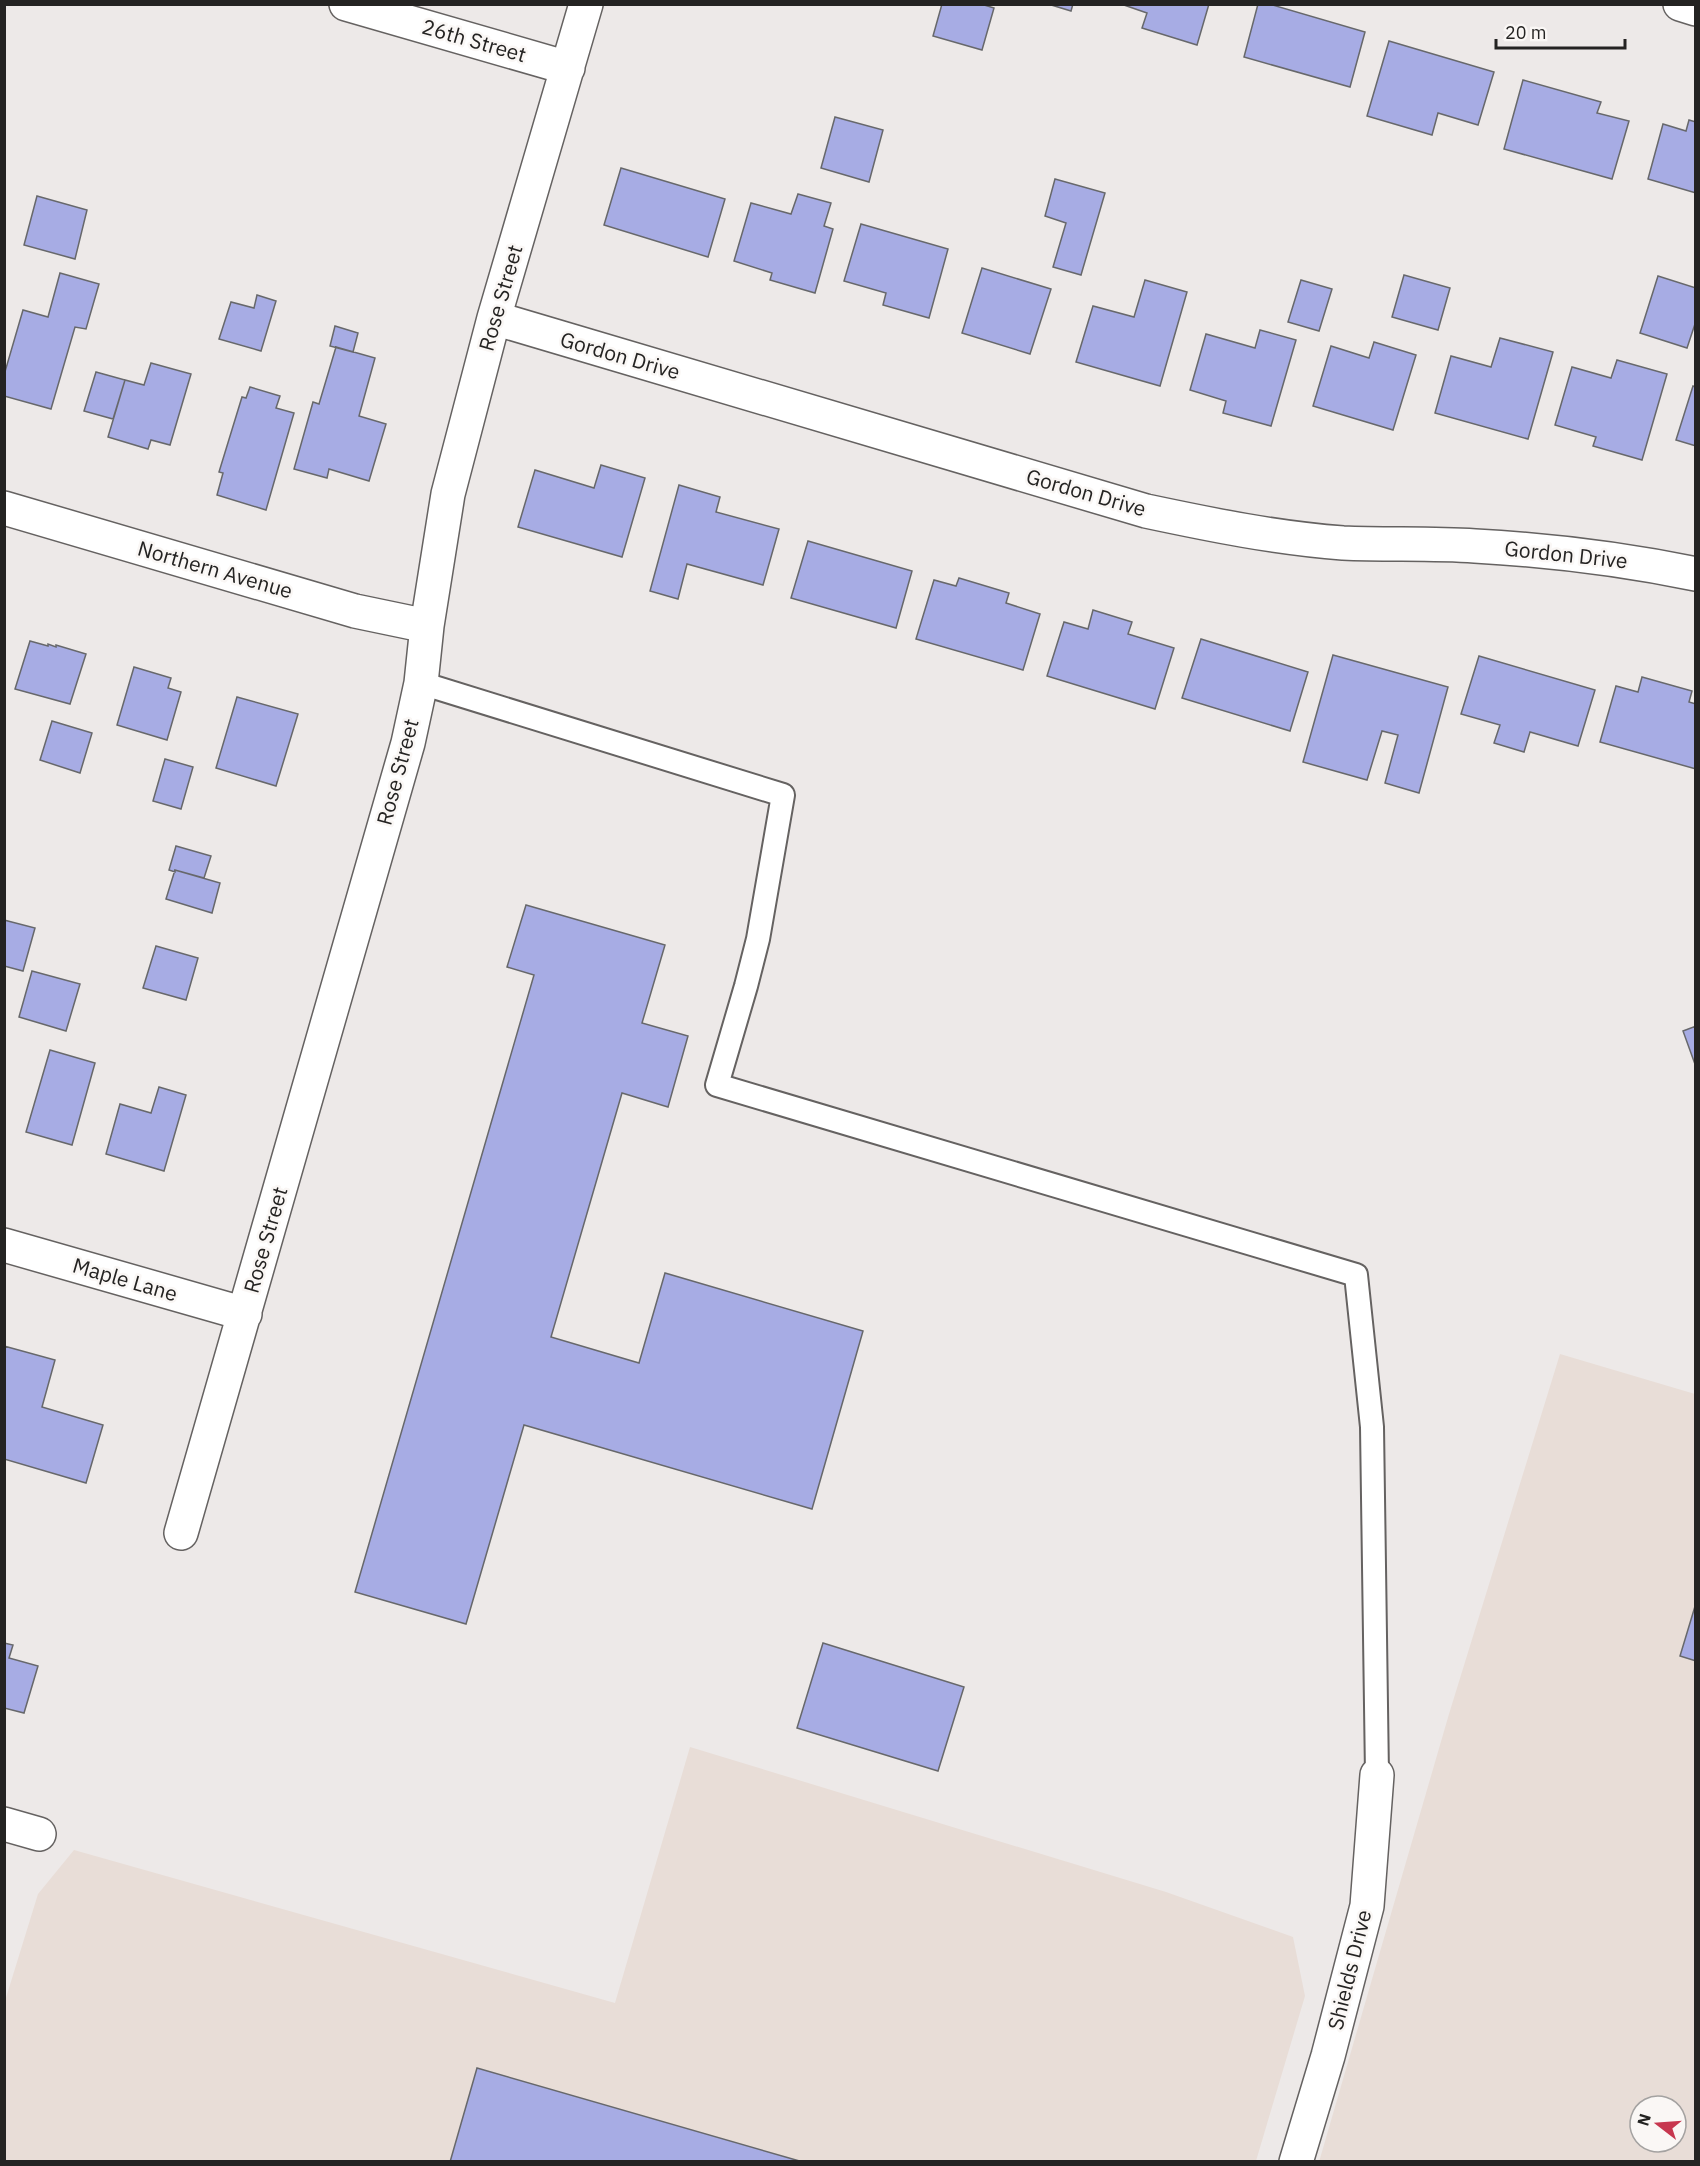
<svg xmlns="http://www.w3.org/2000/svg" width="1700" height="2166" font-family="'IBM Plex Sans',sans-serif">
<style>
.built{fill:#e8ddd7;fill-rule:evenodd}
.building{fill:#a7ace4;stroke:#67686b;stroke-width:1.5}
.lines{fill:none;stroke-linecap:round;stroke-linejoin:round}
.service-casing{stroke:#656261;stroke-width:26}
.minor-casing{stroke:#656261;stroke-width:36}
.service{stroke:#fff;stroke-width:22}
.minor{stroke:#fff;stroke-width:33}
.labels{text-anchor:middle;stroke-width:5;stroke-linejoin:round;paint-order:stroke}
.street-label{font-size:21px;fill:#242322;stroke:#faf7f5}
</style>
<rect width="100%" height="100%" fill="#ede9e8"/>
<path class="built" d="M1560 1354 1695 1394V2161L1319 2162 1449 1714ZM1640 2106H1676V2142H1640Z
M690 1747 1166 1892 1293 1937 1305 1996 1256 2161 5 2162V2001L38 1894 74 1850 615 2003Z"/>
<path class="building" d="M942 4H981L994 8 982 50 933 36Z
M1048 4H1073L1071 11Z
M1121 4H1209L1197 45 1142 28 1147 13Z
M1258 4H1269L1365 32 1350 87 1244 57Z
M1389 41 1494 72 1478 125 1438 113 1432 135 1367 116Z
M1523 80 1601 102 1597 113 1629 121 1612 179 1504 149Z
M835 117 883 130 869 182 821 168Z
M1689 120 1696 122V193L1648 179 1663 124 1686 131Z
M621 168 725 199 708 257 604 225Z
M1055 179 1105 193 1081 275 1053 267 1066 223 1045 216Z
M798 194 831 203 824 226 833 229 815 293 770 280 772 273 734 261 751 203 791 214Z
M37 196 87 210 75 259 24 245Z
M861 224 948 249 929 318 883 305 886 293 844 281Z
M982 268 1051 289 1030 354 962 333Z
M60 273 99 284 86 329 75 327 51 409 4 396V375L23 310 48 317Z
M1404 275 1450 288 1438 330 1392 317Z
M1658 276 1696 288V321L1687 348 1640 333Z
M1145 280 1187 292 1160 386 1076 362 1093 306 1134 317Z
M1301 280 1332 289 1319 331 1288 322Z
M257 295 276 301 261 351 219 339 231 302 254 308Z
M335 326 358 333 353 352 330 346Z
M1260 330 1296 340 1271 426 1223 413 1226 401 1190 390 1206 334 1255 348Z
M1500 338 1553 352 1528 439 1435 413 1451 356 1491 367Z
M1374 342 1416 355 1393 430 1313 406 1331 346 1369 358Z
M336 347 375 358 359 416 386 424 369 481 329 469 327 478 294 469 313 402 319 404Z
M1617 360 1667 374 1642 460 1593 446 1596 437 1555 425 1572 367 1611 378Z
M151 363 191 374 170 445 151 440 148 449 108 437 125 380 144 385Z
M96 372 125 380 113 419 84 411Z
M1693 386 1696 387V446L1676 440Z
M250 387 280 396 276 408 294 413 266 510 217 495 223 473 219 472 242 397 246 398Z
M601 465 645 478 622 557 518 527 535 470 594 488Z
M679 485 720 497 716 512 779 529 763 585 687 564 678 599 650 591Z
M808 541 912 571 896 628 791 598Z
M959 578 1009 593 1006 603 1040 614 1023 670 916 639 934 580 956 586Z
M1093 610 1132 622 1128 634 1174 648 1155 709 1047 676 1064 622 1088 629Z
M1201 639 1308 672 1290 731 1182 698Z
M30 641 48 646V644L56 647V645L86 654 70 704 15 689Z
M1333 655 1448 687 1419 793 1385 783 1398 735 1382 731 1367 780 1303 762Z
M1479 656 1595 690 1578 746 1530 732 1524 752 1494 743 1500 725 1461 714Z
M134 667 171 678 168 688 181 692 167 740 117 725Z
M1642 677 1692 691 1689 702 1696 704V769L1600 742 1616 686 1638 692Z
M237 697 298 714 276 786 216 768Z
M52 721 92 733 80 773 40 760Z
M165 759 193 767 181 809 153 801Z
M176 846 211 856 204 878 175 870V872L169 870Z
M175 870 220 883 212 913 166 899Z
M526 905 665 945 642 1023 688 1036 668 1107 622 1093 551 1337 639 1363 665 1273 863 1331 812 1509 524 1425 466 1624 355 1592 534 975 507 967Z
M4 920 35 928 23 971 4 966Z
M156 946 198 958 186 1000 143 988Z
M32 971 80 984 66 1031 19 1017Z
M1696 1026V1067L1683 1031Z
M50 1050 95 1063 72 1145 26 1132Z
M159 1087 186 1095 164 1171 106 1154 120 1104 151 1113Z
M4 1346 55 1360 42 1407 103 1425 86 1483 4 1459Z
M1696 1603V1661L1680 1656Z
M4 1643 13 1645 9 1658 38 1666 24 1713 4 1708Z
M823 1643 964 1687 938 1771 797 1728Z
M477 2068 803 2162H450Z"/>
<g class="lines">
<defs>
<path id="service" d="M421 683 783 795 758 939 746 986 717 1085 1356 1275 1372 1427 1377 1775"/>
<path id="minor" d="M346 4 568 68
M1680 4 1696 9
M494 318 1146 511C1212 525 1276 538 1343 543 1387 545 1431 543 1475 546 1549 550 1623 559 1696 574
M4 508 355 611 427 626
M4 1245 245 1314
M181 1533 408 743 421 683 427 626 448 494 494 318 586 4
M4 1824 39 1834
M1296 2162 1328 2056 1367 1906 1377 1775"/>
</defs>
<use href="#service" class="service-casing"/>
<use href="#minor" class="minor-casing"/>
<use href="#service" class="service"/>
<use href="#minor" class="minor"/>
</g>
<g class="labels">
<g class="street-label">
<text transform="translate(474 41) rotate(16)" y="7">26th Street</text>
<text transform="translate(501 298) rotate(-74)" y="7">Rose Street</text>
<text transform="translate(620 356) rotate(16)" y="7">Gordon Drive</text>
<text transform="translate(1086 493) rotate(16)" y="7">Gordon Drive</text>
<text transform="translate(1566 555) rotate(6)" y="7">Gordon Drive</text>
<text transform="translate(215 570) rotate(16)" y="7">Northern Avenue</text>
<text transform="translate(398 772) rotate(-75)" y="7">Rose Street</text>
<text transform="translate(266 1240) rotate(-74)" y="7">Rose Street</text>
<text transform="translate(125 1280) rotate(16)" y="7">Maple Lane</text>
<text transform="translate(1350 1970) rotate(-76)" y="7">Shields Drive</text>
</g>
</g>
<rect width="1700" height="2166" fill="none" stroke="#242322" stroke-width="12"/>
<g transform="translate(1658 2124) rotate(287)"><circle r="28" fill="#faf7f5" stroke="#a4a2a1" stroke-width="1.5"/>
<path d="M0-4.5L10 22L0 15L-10 22Z" fill="#c7374f"/>
<text y="-9" font-size="16" font-weight="bold" text-anchor="middle" fill="#242322">N</text>
</g>
<path d="M1496 39v9h129v-9" fill="none" stroke="#242322" stroke-width="3"/>
<text x="1505" y="39" font-size="18" fill="#242322" stroke="#faf7f5" stroke-width="4.5" paint-order="stroke">20 m</text>
</svg>
